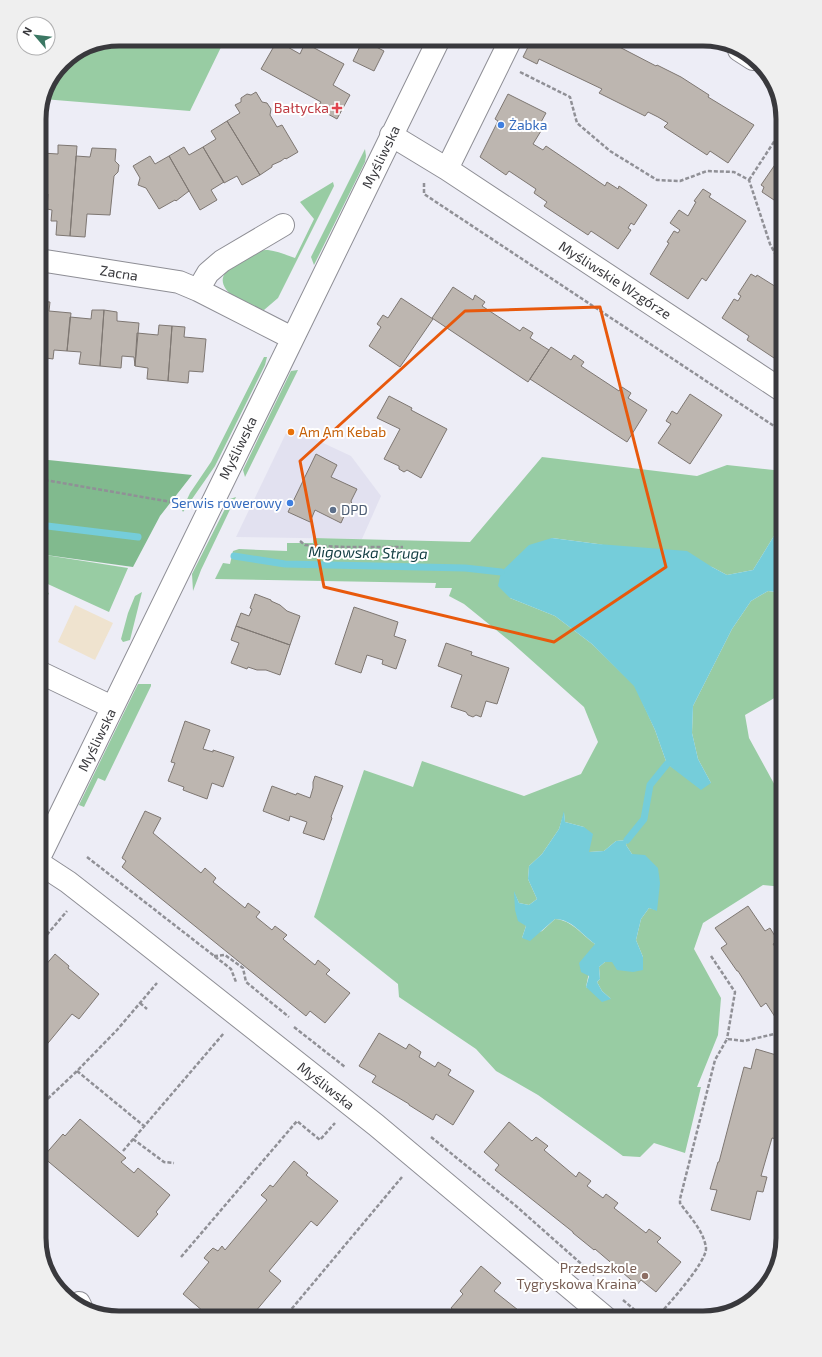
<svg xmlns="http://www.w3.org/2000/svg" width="822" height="1357" font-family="'Exo 2',sans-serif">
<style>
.built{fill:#e2e1f0}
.industrial{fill:#efe3cf}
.green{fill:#98cca3;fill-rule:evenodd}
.forest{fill:#81ba8e}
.water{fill:#75cdda}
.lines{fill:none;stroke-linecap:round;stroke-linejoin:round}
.stream{stroke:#75cdda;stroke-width:7}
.building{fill:#bdb6b0;stroke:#7e7772}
.minor-casing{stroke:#8e8e95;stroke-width:24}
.path{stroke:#909096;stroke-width:2.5;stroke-dasharray:4 2;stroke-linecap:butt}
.minor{stroke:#fff;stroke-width:22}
.marked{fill:none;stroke:#e8590c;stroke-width:3;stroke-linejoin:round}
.health-dot{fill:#e0444e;stroke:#fff;stroke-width:1.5}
.shop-dot{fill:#3f7fe0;stroke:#fff;stroke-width:1.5}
.food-dot{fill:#e8710a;stroke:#fff;stroke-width:1.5}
.service-dot{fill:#5c6f8a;stroke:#fff;stroke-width:1.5}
.education-dot{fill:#8d6e63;stroke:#fff;stroke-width:1.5}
.labels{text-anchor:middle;stroke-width:4;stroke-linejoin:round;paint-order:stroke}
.health-label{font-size:14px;fill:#be3a42;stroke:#fff;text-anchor:end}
.shop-label{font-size:14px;fill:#366cbe;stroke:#fff;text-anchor:start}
.street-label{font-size:14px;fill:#39393d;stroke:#fff}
.food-label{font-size:14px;fill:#c56008;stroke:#fff;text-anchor:start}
.service-label{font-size:14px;fill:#4e5e75;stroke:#fff;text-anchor:start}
.education-label{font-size:14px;fill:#785e54;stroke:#fff;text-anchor:end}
.water-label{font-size:15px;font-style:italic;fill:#164045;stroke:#fff}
.rim{fill:none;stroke:#39393d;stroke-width:5}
</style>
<rect width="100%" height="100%" fill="#ededf6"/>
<path class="built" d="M289 427 351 456 381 496 362 539 236 537Z"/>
<path class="industrial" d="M75 605 113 623 95 660 58 642Z"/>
<path class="green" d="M119 39H225L190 111 43 99 47 84 63 62 89 45Z
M365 149 366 156 365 162 314 265 311 257Z
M333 182 334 186 278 298 264 310C251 307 213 292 225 273 228 268 237 264 242 261 250 256 258 249 268 250 277 251 286 255 295 258L314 219 300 202Z
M264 357H267L265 365 215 466 183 512 182 510 190 493 211 462Z
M298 370 245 477 243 470 291 371Z
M542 457 697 476 727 465 783 471V530L777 531 753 570 727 575 712 567 598 544 552 538 510 598 555 616 592 644 635 686 655 730 667 764 678 771 711 783 698 759 692 733 693 706 732 629 751 601 768 591 783 593V693L745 715 749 738 783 800V887L763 885 703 923 694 949 721 998 718 1035 697 1087H701L685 1153 654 1143 640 1157 623 1156 538 1095 496 1071 476 1049 399 997 398 984 314 917 364 770 413 787 422 761 524 796 581 774 598 742 584 707 511 642 464 604 449 596 452 588H435L436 583 215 579 223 563 230 564 233 551 239 549 287 551V543H313V538L470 542ZM564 813 565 822 584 827 589 852 604 851 616 841 627 840 626 845 632 854 657 910 649 908 641 919 636 940 643 957 605 962 599 967 600 979 597 982 602 991 611 999 586 987 595 944C582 935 572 920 555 919L542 931 522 938 526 926 514 892 519 903 529 905 537 899 528 879 529 866 542 854 559 829Z
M236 497 201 570 193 591 192 574 230 499Z
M39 554 128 568 109 612 39 580Z
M39 589 49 593 39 616Z
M142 592 130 640 123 642 121 639 128 613 135 596Z
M138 684H151V686L105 781 98 778 84 807 79 805Z"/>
<path class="forest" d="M39 459 192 475 160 516 133 567 39 554Z"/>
<path class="water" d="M783 530V593L768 591 751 601 732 629 693 706 692 733 698 759 711 783 701 790 667 764 655 730 634 686 592 644 555 616 510 598 498 586 501 572 529 545 552 538 598 544 687 551 712 567 727 575 753 570 777 531Z
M564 811 565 822 584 827 593 834 589 852 604 851 616 841 627 840 626 845 632 854 645 855 658 868 660 883 657 911 649 908 641 919 636 940 643 957V970L633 972 617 970 612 962H605L599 967 600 979 597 982 602 991 611 999 602 1002 586 987 589 976 581 972 579 963 595 944C582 935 572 919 555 919L530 941 522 938 526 926 518 921 515 910 514 891 519 903 529 905 537 899 528 879 529 866 542 854 559 829Z"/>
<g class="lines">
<path class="stream" d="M39 525 138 537
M234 556 285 564 465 568 501 572
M627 840 644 819 650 785 667 764"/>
</g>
<path class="building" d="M532 39H604L656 66 657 65 681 77 709 95 708 97 754 125 728 163 710 151 707 155 664 127 668 123 658 117 648 112 645 116 599 93 602 89 539 59 537 64 523 57Z
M363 40 384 51 374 71 353 61Z
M277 41 300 54 305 43 344 64 333 85 350 95 337 119 317 108 321 102 261 69Z
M256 92 262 102 267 103 271 109 270 115 277 127 282 125 298 152 286 159 285 158 281 161 272 165V167L260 175 227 121 240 113 235 105 241 102V98L247 94 251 95Z
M508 94 546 113 540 124 544 126 533 144 543 150 546 146 605 186 607 182 618 189 619 186 647 205 634 225 631 223 628 228 631 230 618 249 591 231 588 235 544 206 547 202 534 193 536 189 509 171 506 175 480 157 498 121 495 119Z
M227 121 260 175 242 185 237 176 224 183 203 147 216 139 211 131Z
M58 145 77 146 70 236 56 235 57 221H51L52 210 47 209 48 194H39L42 153 58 154Z
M184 147 189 155 203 147 224 182 211 190 217 200 200 210 169 156Z
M92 148 116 149 115 161 119 165 118 172 114 176 110 215 87 214 85 237 70 236 76 156 90 157Z
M39 153H42L39 183Z
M783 153V206L762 192 764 187 761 185Z
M150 156 155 164 169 156 189 191 176 201 175 200 159 209 146 188 138 185 140 178 133 166Z
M703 189 711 194 709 197 746 221 706 281 702 278 688 299 650 274 669 243 667 242 674 231 678 233 680 230 670 223 679 210 688 216 696 202 694 201Z
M751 274 756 277 757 275 781 290 778 295 783 299V364L747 340 749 336 722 318 734 299 738 301 741 296 738 294Z
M453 287 473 300 475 295 485 302 482 306 520 331 523 327 533 333 530 338 549 350 528 382 432 318Z
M401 298 433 319 400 367 369 346 381 327 377 324 383 315 388 318Z
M39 301 50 302 49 311 71 313 67 351 54 350 53 359 39 357Z
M92 310H104L100 366 79 364 81 352 67 351 70 317 91 319Z
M104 310 117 312V321L139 323 135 366 134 357 122 356 121 368 100 366Z
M159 325 172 326 168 381 147 379 148 368 135 366 137 333 158 335Z
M172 326 185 327 184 337 206 339 203 372 189 371 188 383 168 381Z
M551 347 571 360 574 355 584 362 581 366 619 391 622 387 631 393 628 398 647 410 627 442 530 379Z
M690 394 722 415 690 464 658 443 671 424 666 421 672 411 677 414Z
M389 396 412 408 411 410 447 429 421 478 407 470 404 472 399 469V466L384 459 400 429 377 418Z
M316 454 337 465 331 477 357 489 351 501 353 507 351 513 345 514 341 523 315 510 310 522 288 512Z
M255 594 271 600V601L280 605 287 611 300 616 290 645 236 626 241 613 249 616 252 609 250 608Z
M354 607 398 622 394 636 406 640 396 669 382 664 383 660 367 655 361 673 335 664Z
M236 626 290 645 280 675 266 670H257L248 667 247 669 231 663 239 643 231 640Z
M446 643 472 652 471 655 509 668 497 704 486 701 481 717 476 715 473 717 468 715 466 712 451 707 462 675 438 666Z
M185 721 210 730 203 749 213 752V750L234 757 223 787 212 783 207 799 183 790 184 787 168 781 175 763 171 762Z
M783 725V739L778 727Z
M315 776 343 786 331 817 332 818 324 840 303 833 307 822 290 816 289 821 263 811 272 786 296 795 297 793 310 798 313 788V782Z
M145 811 161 818 153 833 201 873 205 868 216 878 213 882 245 908 248 903 260 912 256 917 272 930 275 926 287 935 283 939 315 965 318 960 330 970 326 974 350 993 325 1023 310 1011 306 1016 122 867 126 861 122 858Z
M748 906 765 931 770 928 778 941 773 944 783 958V1016L777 1020 766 1003 761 1007 738 971H737L721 948 727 944 715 928Z
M55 954 69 966 68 968 99 994 79 1019 72 1014 39 1054V973Z
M379 1033 406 1049 409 1044 421 1052 419 1057 435 1067 438 1062 451 1070 448 1075 474 1091 453 1125 436 1114 433 1120 409 1105V1104L372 1082 376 1076 359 1066Z
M756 1049 783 1057V1104H782L776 1123 781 1124 777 1139 772 1138 761 1176 767 1177 763 1192 757 1191 750 1220 711 1210 717 1190 710 1189 718 1162H719L744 1067 751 1069Z
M80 1119 126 1158 121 1162 134 1173 138 1168 170 1195 156 1212 158 1214 138 1237 43 1157 63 1134 65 1136Z
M509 1122 532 1141 536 1137 548 1146 544 1150 576 1177 579 1172 591 1181 587 1186 603 1198 606 1194 618 1203 614 1208 646 1233 649 1229 661 1238 657 1242 681 1262 656 1292 641 1280 637 1285 595 1249 594 1250 573 1233V1232L495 1170 499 1165 484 1152Z
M294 1161 308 1173 306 1175 338 1201 317 1226 311 1221 269 1271 281 1281 250 1318H211L183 1294 209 1262 204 1258 208 1253 213 1248 218 1251 222 1246 225 1250 267 1200 261 1195 266 1190 270 1185 273 1187Z
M481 1266 501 1283 494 1291 518 1310 512 1318H461L462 1317 451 1308 463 1294 460 1291Z
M731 1306 737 1310 725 1313Z"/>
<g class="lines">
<defs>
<path id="minor" d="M739 50 753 59
M391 135 447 169 783 391
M447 169 511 39
M39 260 179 282 198 290 292 338
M198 290 208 273 222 261 283 225
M39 672 112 707
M39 858 439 39
M39 863 68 882 127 928 376 1125 606 1318
M79 1303 81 1307"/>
</defs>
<use href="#minor" class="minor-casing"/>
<path class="path" d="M520 72 570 97 577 123 610 151 657 180 680 181 707 171 734 172 749 180 770 244 783 268
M749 180 783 128
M424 183V194L783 432
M39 479 177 503
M300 541 305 545 345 547H403
M87 857 231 969 236 982
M39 944 67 911
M214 956 225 955 243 968 246 982 289 1017
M711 956 735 992 727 1039
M140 1003 147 1009
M294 1027 345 1067
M77 1071 144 1126
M39 1107 77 1071 117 1030 157 983
M431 1137 516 1206 595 1276
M133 1139 164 1162 174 1163
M123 1151 224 1033
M181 1257 297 1121 320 1140 335 1123
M623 1300 644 1318
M284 1318 402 1177
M656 1318C667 1306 707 1262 706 1248 704 1231 689 1216 680 1203V1199L715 1060 727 1039 744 1041 783 1032"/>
<use href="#minor" class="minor"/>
</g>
<path class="marked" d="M600 307 666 567 554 642 324 587 300 461 465 311Z"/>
<path class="health-dot" d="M335 102h4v4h4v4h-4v4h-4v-4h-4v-4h4z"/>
<g class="shop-dot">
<circle cx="501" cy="125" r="4"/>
<circle cx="290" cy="503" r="4"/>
</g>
<circle class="food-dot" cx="291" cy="432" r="4"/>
<circle class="service-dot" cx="333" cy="510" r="4"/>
<circle class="education-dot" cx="645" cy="1276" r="4"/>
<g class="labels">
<g class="health-label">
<text x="329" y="113">Bałtycka</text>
</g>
<g class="shop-label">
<text x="509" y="130">Żabka</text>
<text x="282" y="508" text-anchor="end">Serwis rowerowy</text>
</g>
<g class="street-label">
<text transform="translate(381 157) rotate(-64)" y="5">Myśliwska</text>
<text transform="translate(119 273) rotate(9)" y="5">Zacna</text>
<text transform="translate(615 280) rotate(33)" y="5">Myśliwskie Wzgórze</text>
<text transform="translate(238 448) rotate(-64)" y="5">Myśliwska</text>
<text transform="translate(97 740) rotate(-64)" y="5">Myśliwska</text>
<text transform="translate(326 1086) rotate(38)" y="5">Myśliwska</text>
</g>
<g class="food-label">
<text x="299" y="437">Am Am Kebab</text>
</g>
<g class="service-label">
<text x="341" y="515">DPD</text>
</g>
<g class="education-label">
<text x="637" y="1273">Przedszkole<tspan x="637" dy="16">Tygryskowa Kraina</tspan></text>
</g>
<g class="water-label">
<text transform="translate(368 553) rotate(1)" y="5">Migowska Struga</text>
</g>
</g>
<path d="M0 0H822V1357H0ZM119 46H703A73 73 0 0 1 776 119V1238A73 73 0 0 1 703 1311H119A73 73 0 0 1 46 1238V119A73 73 0 0 1 119 46Z" fill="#efefef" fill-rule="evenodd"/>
<path class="rim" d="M119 46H703A73 73 0 0 1 776 119V1238A73 73 0 0 1 703 1311H119A73 73 0 0 1 46 1238V119A73 73 0 0 1 119 46Z"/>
<g transform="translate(36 36) rotate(298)"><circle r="19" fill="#ffffff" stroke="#b0b0b1"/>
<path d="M0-3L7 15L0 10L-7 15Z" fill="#3b7763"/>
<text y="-6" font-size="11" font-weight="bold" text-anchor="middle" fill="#39393d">N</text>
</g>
</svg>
